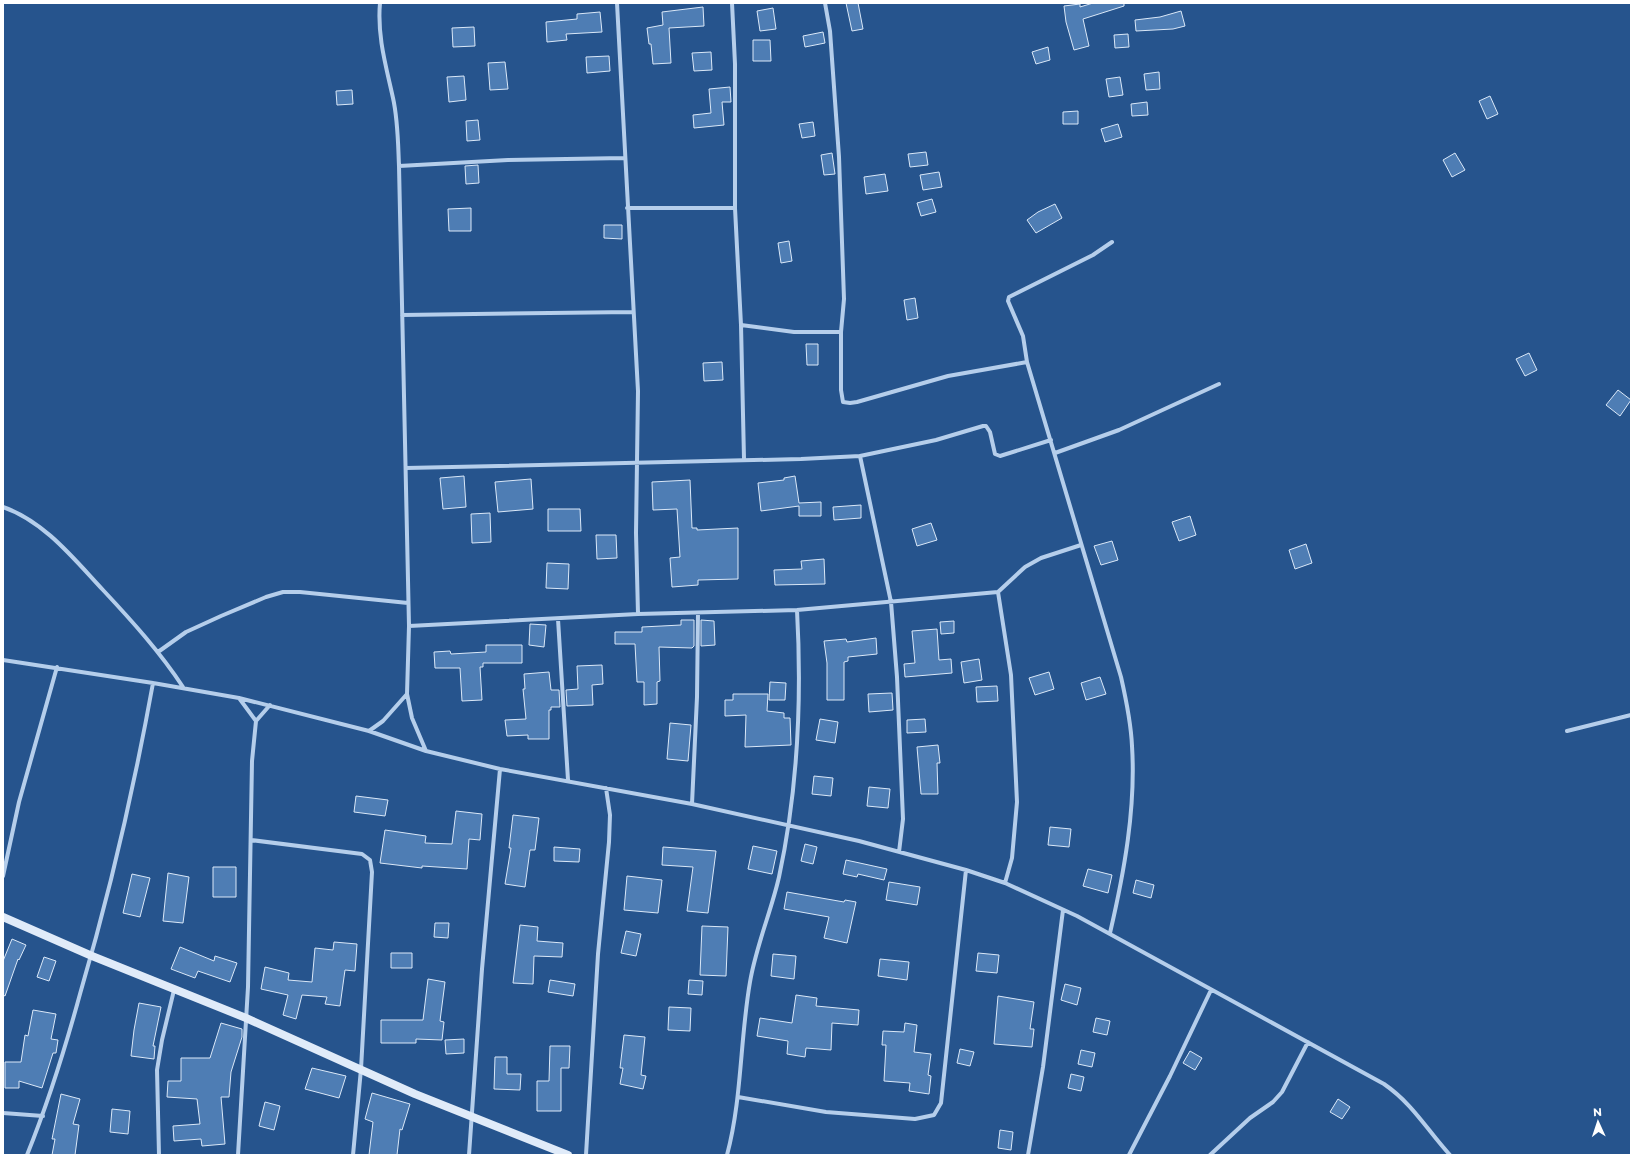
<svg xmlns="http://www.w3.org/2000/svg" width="1634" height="1158" font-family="Montserrat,sans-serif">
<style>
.building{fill:#4e7db4;stroke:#dae8f8}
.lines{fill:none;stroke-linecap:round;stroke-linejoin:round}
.street{stroke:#b5ceeb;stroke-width:4}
.secondary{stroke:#e0ebf9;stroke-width:8}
</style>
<rect width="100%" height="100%" fill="#26548d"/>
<path class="building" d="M846 3H858L863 29 852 31Z
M1093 3H1124V6L1083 19 1089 46 1074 50 1066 22 1064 6 1080 4V7Z
M703 7 704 26 669 28 671 63 653 64 651 44H649L647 28 663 25 662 12Z
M773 8 776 29 760 31 757 11Z
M1181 11 1185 26 1173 29 1136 31 1135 20 1160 17Z
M600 12 602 32 566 34 567 40 547 42 546 22 577 19V14Z
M474 27 475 46 453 47 452 28Z
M823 32 825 43 805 47 803 36Z
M1128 34 1129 47 1115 48 1114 35Z
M753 40H770L771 61H753Z
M1048 47 1050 60 1036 64 1032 52Z
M711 52 712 70 694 71 692 53Z
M609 56 610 71 587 73 586 57Z
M505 62 508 89 490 90 488 63Z
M1159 72 1160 89 1146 90 1144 74Z
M464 76 466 100 449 102 447 77Z
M1120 77 1123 95 1109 97 1106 79Z
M730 87 731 102H722L724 125 694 128 693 115 711 113 709 89Z
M352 90 353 104 337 105 336 91Z
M1490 96 1498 114 1487 119 1479 101Z
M1147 102 1148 115 1132 116 1131 104Z
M1078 111V124H1063V112Z
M478 120 480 140 467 141 466 121Z
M813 122 815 136 802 138 799 124Z
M1118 124 1122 137 1105 142 1101 129Z
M926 152 928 165 910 167 908 154Z
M832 153 835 174 824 175 821 155Z
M1455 153 1465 170 1452 177 1443 160Z
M478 165 479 183 466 184 465 166Z
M939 172 942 187 923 190 920 175Z
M885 174 888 191 866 194 864 177Z
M932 199 936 212 921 216 917 203Z
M1055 204 1062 218 1036 233 1027 220 1038 212Z
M471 208V231H449L448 209Z
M604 225H622V239L604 238Z
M789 241 792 261 781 263 778 243Z
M915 298 918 318 907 320 904 300Z
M806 344H818V365H807Z
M1529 353 1537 370 1525 376 1516 359Z
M722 362 723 380 704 381 703 363Z
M1618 390 1631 400 1620 416 1606 405Z
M464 476 466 507 443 509 440 478Z
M795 476 799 503 821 502V516H799V506L761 511 758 483 784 480V478Z
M531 479 533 509 498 512 495 482Z
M690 480 692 528H697V530L738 528V579L698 580V585L672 587 670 558 680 557 677 509 653 510 652 482Z
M861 505V518L834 520 833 507Z
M548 509H580L581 531H548Z
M490 513 491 542 472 543 471 514Z
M1190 516 1196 535 1179 541 1172 522Z
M931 523 937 540 917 546 912 529Z
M596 535H616L617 558 597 559Z
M1112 541 1118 560 1101 565 1094 546Z
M1306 544 1312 563 1295 569 1289 550Z
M824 559 825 584 775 585 774 570 802 569 801 561Z
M547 563 569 564 568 589 546 588Z
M681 620H694V646L692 648 659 647 660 681 657 682V704L644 705V682H637L635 644H615V632H642V627L681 625Z
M701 620 714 621 715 645 701 646Z
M954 621V633L941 634 940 622Z
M530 624 546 625 544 647 529 645Z
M937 629 939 660 951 659 952 673 905 677 904 664 915 663 912 631Z
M876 638 877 654 848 657V661L844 662V700H827V663L824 641 846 639 847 642Z
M486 645H522V663H483V667H480L482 700 462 701 460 668H435L434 652 450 651 451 654 486 652Z
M979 659 982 680 964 683 961 662Z
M602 665 603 684 592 685 593 705 567 706 566 690 578 689 577 666Z
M549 672 551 690H559L560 707H551V710H549V739H528V735L507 736 505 720 526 719 523 689H525L524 674Z
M1049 672 1054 689 1035 695 1029 678Z
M1100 677 1106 694 1086 700 1081 683Z
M770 682 786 683 785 700H769Z
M997 686 998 701 977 702 976 687Z
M892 693 893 710 869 712 868 694Z
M733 694H768L767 711 784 713V718H790L791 745 745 747 746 715 725 716V700H733Z
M820 719 838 722 835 743 816 740Z
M925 719 926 732 907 733V720Z
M670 723 691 725 688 761 667 759Z
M938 745 940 763H937L938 794H921L917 747Z
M814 776 833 778 831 796 812 794Z
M869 787 890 789 888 808 867 806Z
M356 796 388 800 385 816 354 812Z
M456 811 482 814 480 840 469 839 467 869 422 866V868L380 863 385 830 426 836 425 843 452 844Z
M513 815 539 818 535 850H530L525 887 505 884 511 848H509Z
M1050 827 1071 829 1069 847 1048 845Z
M805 844 817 847 813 864 801 861Z
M753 846 777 851 772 874 748 869Z
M554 847 580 849 579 862 554 861Z
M663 847 716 851 708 913 687 911 693 867 662 865Z
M846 860 887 869 884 880 858 874 857 877 843 874Z
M213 867H236V897H213Z
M1088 869 1112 875 1108 893 1083 886Z
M168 873 189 877 183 923 163 921Z
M132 874 150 878 140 917 123 913Z
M627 876 662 880 658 913 624 910Z
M1136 880 1154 885 1151 898 1133 893Z
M889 882 920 887 917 905 886 900Z
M787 892 844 902 845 900 856 902 847 943 824 938 829 917 784 909Z
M435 923H449L448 938 434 937Z
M520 925 538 927 537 941 563 943 562 957 534 956 533 984 513 983Z
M702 926 728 927 726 976 700 975Z
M626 931 641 934 636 956 621 953Z
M12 939 26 945 19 960 18 959 5 996 3 995V961Z
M334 942 357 944 355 971 345 970 340 1006 325 1004 327 997 302 995 296 1019 283 1015 288 995 261 989 265 967 289 973 288 980 312 982 315 948 333 950Z
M180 947 214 961 215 956 237 963 230 982 198 971 195 978 171 969Z
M391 953H412V968H391Z
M978 953 999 955 997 973 976 971Z
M773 954 796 956 794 979 771 976Z
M44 957 56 961 49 981 37 977Z
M880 959 909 962 907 980 878 976Z
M428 979 445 982 440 1021 444 1022 442 1040 416 1039V1043H381V1020H423Z
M550 980 575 984 573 996 548 992Z
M689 980 703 981 702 995 688 994Z
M1065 984 1081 988 1077 1005 1061 1000Z
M796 995 817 998 816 1006 859 1010 858 1025 832 1023 831 1050 806 1048 805 1057 787 1054 788 1041 757 1036 760 1018 792 1023Z
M998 996 1034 1002 1030 1029H1034L1032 1047 994 1044Z
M139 1003 161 1007 153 1046H155L154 1059 131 1056 134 1030Z
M669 1007 691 1008 690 1031 668 1030Z
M33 1010 56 1014 51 1039 58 1040 56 1053H53L42 1088 19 1081V1088H5V1062H21L25 1035 28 1036Z
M1096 1018 1110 1021 1107 1035 1093 1032Z
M221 1023 242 1029V1037L231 1072 229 1097H221L225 1144 202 1146 201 1139 174 1141 173 1126 200 1124 197 1099 167 1097 168 1081H181V1058H210Z
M905 1023 917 1025 914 1052 931 1054 928 1075 931 1076 929 1094 909 1091 910 1083 884 1081 886 1045H882L883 1031 904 1032Z
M624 1035 645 1037 641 1075 646 1076 643 1089 620 1084 623 1068H620Z
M464 1039V1053L446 1054 445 1040Z
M550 1046H570L569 1068H561V1111H537V1081H549Z
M960 1049 974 1052 970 1066 957 1063Z
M1081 1050 1095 1053 1092 1067 1078 1064Z
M1190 1051 1202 1058 1195 1070 1183 1063Z
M495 1057H507V1074H521L520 1090 494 1089Z
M312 1068 346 1076 339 1098 305 1089Z
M1071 1074 1084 1077 1081 1091 1068 1088Z
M372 1093 410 1104 402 1130 400 1129 397 1155H369L373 1122 365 1119Z
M61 1094 80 1099 73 1124 79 1125 75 1155H52L55 1139H52Z
M1338 1099 1350 1107 1342 1119 1330 1112Z
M265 1102 280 1106 274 1130 259 1126Z
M112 1109 130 1111 128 1134 110 1132Z
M1000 1130 1013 1132 1011 1150 998 1148Z"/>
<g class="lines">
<path class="street" d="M380 3C377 36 386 66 393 98 398 120 398 143 399 166L409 626 407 694 412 718 426 751
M617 3 638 391 636 533 638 614
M732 3 735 64V208L741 325 744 459
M825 3 830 31 839 157 844 299 841 332V390L843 402 850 403 857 402 948 376 1027 362
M399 166 508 160 624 158
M627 208H735
M402 315 632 312
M741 325 794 332H841
M1055 453 1119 430 1219 384
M860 456 891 602 897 677 903 819 899 852
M406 468 801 459 860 456 936 440 983 426H986L990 432 995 454 1000 456 1051 440
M3 507C44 521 74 559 103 590 132 621 160 652 183 687
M998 592 1011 675 1017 802 1012 858 1005 883
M558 619 568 780
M409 626 638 614 797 610 998 592 1025 567 1041 558 1081 545
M158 652 186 632 221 616 266 597 283 592H300L408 603
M3 660 153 683 239 698 369 731 426 751 500 769 692 804 859 841 966 870 1005 883 1077 916 1384 1084C1413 1104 1427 1130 1450 1155
M239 698 256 721
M369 731 383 721 407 694
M1567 731 1631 715
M692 804 697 697 698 613
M251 840 362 854 370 860 372 872 361 1069 353 1155
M3 876 19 802 57 667
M1110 933C1124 873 1136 808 1132 746 1131 723 1126 699 1121 677L1027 362 1023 336 1008 301 1009 297 1093 255 1112 242
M738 1097 826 1112 915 1119 934 1115 941 1103 966 870
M3 1113 43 1116
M27 1155C48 1103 65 1049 80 994 110 892 134 788 153 683
M159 1155 157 1070 162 1040 174 990
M238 1155 248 987 252 761 256 721 270 705
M469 1155 482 969 500 769
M586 1155 598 954 609 842 610 815 606 788
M727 1155C742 1099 740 1039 750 982 756 946 771 912 779 877 798 789 802 700 797 610
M1028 1155 1043 1067 1063 910
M1129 1155 1170 1076 1211 990
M1210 1155 1250 1118 1273 1102 1282 1092 1308 1042"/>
<path class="secondary" d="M3 917 92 956 246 1018 415 1094 568 1155"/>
</g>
<rect width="1634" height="1158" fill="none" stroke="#ffffff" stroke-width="8"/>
<g transform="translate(1598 1122) rotate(357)" stroke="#26548d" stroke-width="3" paint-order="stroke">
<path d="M0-3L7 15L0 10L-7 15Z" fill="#ffffff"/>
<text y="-6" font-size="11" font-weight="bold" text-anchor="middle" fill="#ffffff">N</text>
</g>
</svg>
